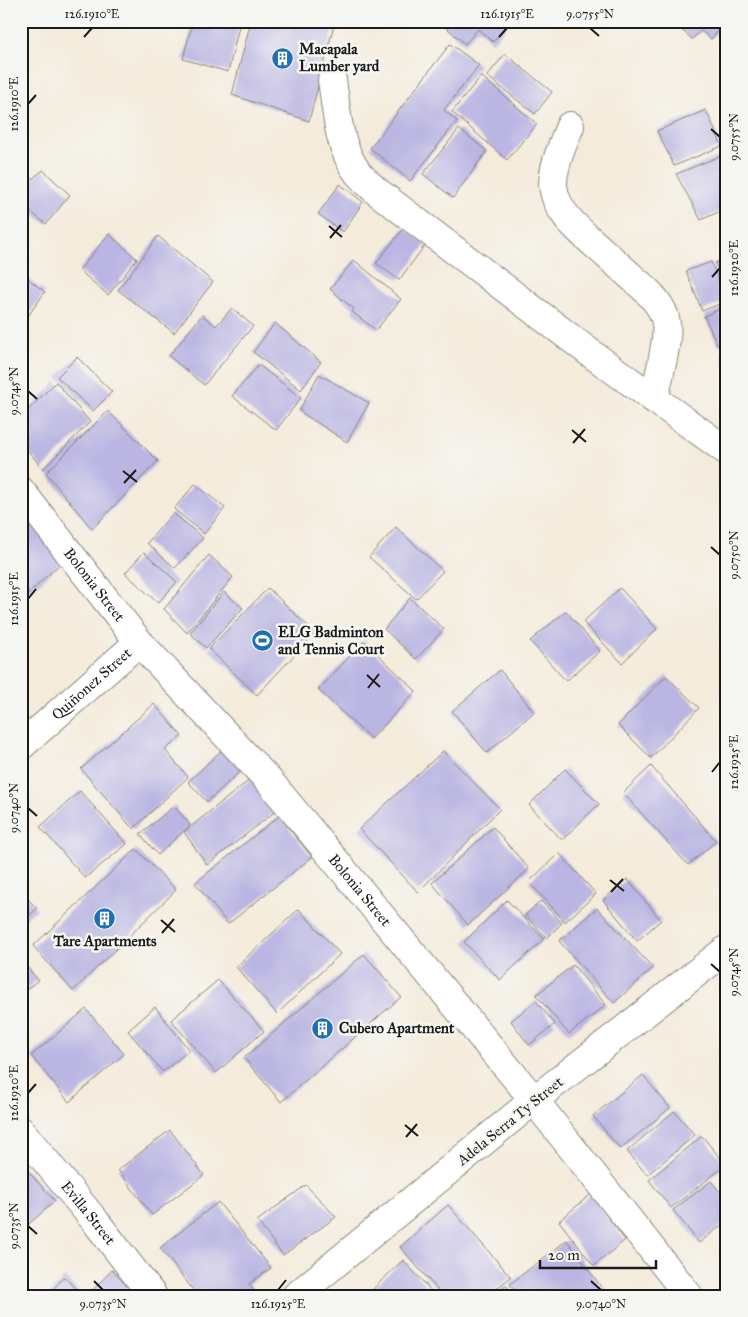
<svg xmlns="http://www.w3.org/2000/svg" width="748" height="1317" font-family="'IM FELL Great Primer',serif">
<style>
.building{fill:#bab5e2}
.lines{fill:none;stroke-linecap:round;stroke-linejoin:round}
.minor-casing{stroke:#88847c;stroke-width:30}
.secondary-casing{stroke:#88847c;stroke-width:30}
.minor{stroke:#fff;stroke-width:28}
.secondary{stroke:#fff;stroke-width:28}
.ticks{fill:none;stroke:#1c1c1c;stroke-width:2}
.labels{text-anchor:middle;stroke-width:5;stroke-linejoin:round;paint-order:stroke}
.poi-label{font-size:15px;font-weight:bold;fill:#1c1c1c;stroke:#f6f6f2;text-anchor:start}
.street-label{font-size:15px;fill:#1c1c1c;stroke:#f6f6f2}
.neatline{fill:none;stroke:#1c1c1c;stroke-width:2}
.ticks-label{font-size:12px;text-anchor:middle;fill:#1c1c1c}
</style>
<rect width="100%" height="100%" fill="#f6f6f2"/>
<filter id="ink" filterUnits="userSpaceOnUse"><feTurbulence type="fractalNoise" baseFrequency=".02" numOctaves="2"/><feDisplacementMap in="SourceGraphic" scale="10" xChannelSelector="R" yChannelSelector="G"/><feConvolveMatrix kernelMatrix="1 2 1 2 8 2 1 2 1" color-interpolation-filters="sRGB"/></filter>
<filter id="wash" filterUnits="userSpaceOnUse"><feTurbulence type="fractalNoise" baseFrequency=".0096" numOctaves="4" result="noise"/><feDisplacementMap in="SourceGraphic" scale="20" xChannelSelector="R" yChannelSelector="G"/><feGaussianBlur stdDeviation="1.12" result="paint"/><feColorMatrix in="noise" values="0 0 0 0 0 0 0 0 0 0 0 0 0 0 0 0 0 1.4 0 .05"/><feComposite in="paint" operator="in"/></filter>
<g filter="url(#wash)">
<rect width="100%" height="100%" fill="#f4ebdb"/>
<g id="blocks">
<path class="building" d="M193 21 240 22 228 72 183 59Z
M251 21H335L309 121 232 95Z
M439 21H511L493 42 478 29 465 44Z
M671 21H727V22L711 39 701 31 692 39Z
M450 44 479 65 444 110 457 121 410 181 370 148Z
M505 54 552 92 535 114 487 76Z
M481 76 537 124 507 160 452 112Z
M706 110 722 146 674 166 657 131Z
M459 129 487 151 453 198 423 174Z
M725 154 727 159V208L701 220 676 174Z
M43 170 70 195 46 224 21 204V171L32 179Z
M340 184 363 202 343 232 318 214Z
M404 228 426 244 399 280 376 263Z
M109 234 137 259 108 295 79 270Z
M158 236 213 282 174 333 118 290Z
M727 257V292L715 263Z
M354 260 401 299 376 330 352 312 354 309 330 289Z
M711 262 727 301 702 311 686 271Z
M21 273 45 292 21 326Z
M727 306V343L718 346 704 316Z
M232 308 253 326 204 385 169 356 202 315 216 326Z
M275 323 321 362 301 390 253 352Z
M727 351V366L721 354Z
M77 357 112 392 93 411 57 377Z
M259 365 301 398 276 430 232 396Z
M319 374 369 403 347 442 299 411Z
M56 382 90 422 43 469 21 442V417Z
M108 411 158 461 92 529 46 473Z
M195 484 225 508 204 534 174 509Z
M21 513 64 560 28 594 21 586Z
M173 513 203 538 175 568 147 543Z
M396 527 443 571 416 599 369 557Z
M144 552 177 582 158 603 125 573Z
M209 555 233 577 187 633 164 609Z
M268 588 315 633 257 695 209 649Z
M620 588 657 629 622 663 583 622Z
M224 592 243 608 206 648 190 633Z
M410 598 444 629 416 659 384 629Z
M566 611 600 651 566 681 530 641Z
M364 641 416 691 371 739 318 690Z
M500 670 534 712 487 753 452 711Z
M666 676 699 708 651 758 618 725Z
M154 704 182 736 165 750 188 777 133 829 81 769Z
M225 747 244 768 207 802 188 782Z
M443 751 500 809 418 892 359 829Z
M651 766 716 841 688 865 623 793Z
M565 769 599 804 562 840 529 805Z
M252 778 277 810 207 865 184 832Z
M80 791 127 844 85 878 40 827Z
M174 806 190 825 158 855 140 834Z
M279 816 312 857 228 924 195 883Z
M493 827 529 869 468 925 432 883Z
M136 849 176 890 73 991 33 946Z
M559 853 596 894 565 922 529 882Z
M627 879 661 920 637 941 603 900Z
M21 891 37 909 21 922Z
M507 900 544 939 500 980 464 942Z
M541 901 562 923 547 938 525 915Z
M597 908 653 968 614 1003 559 941Z
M299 909 340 954 277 1014 236 967Z
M364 954 401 997 281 1102 244 1058Z
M21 960 38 980 21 994Z
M573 965 606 1005 569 1034 536 995Z
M218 980 264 1031 216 1073 171 1020Z
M536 1001 555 1024 529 1045 511 1021Z
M155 1007 189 1050 163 1072 128 1031Z
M86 1009 124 1054 69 1102 31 1056Z
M643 1075 670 1108 620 1149 593 1116Z
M674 1111 695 1135 647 1175 627 1151Z
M170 1130 204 1175 152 1215 118 1170Z
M702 1136 726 1165 671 1208 649 1180Z
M25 1168 55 1201 21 1231V1172Z
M711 1181 727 1200V1221L699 1243 673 1210Z
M306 1185 336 1217 283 1255 257 1221Z
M591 1194 625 1240 594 1266 559 1221Z
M218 1202 271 1268 249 1284 255 1292 251 1296H198L160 1248Z
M448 1205 511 1277 487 1296H443L400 1247Z
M567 1240 608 1296H519L510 1284Z
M403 1260 436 1296H375L371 1291Z
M112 1270 136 1296H87Z
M64 1277 81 1293 79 1296H47Z
M506 1285 514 1296H492Z"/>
</g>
</g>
<g filter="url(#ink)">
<use href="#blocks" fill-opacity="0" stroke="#88847c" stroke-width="1"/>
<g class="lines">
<defs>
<g id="minor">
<path d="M332 80C337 113 338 147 358 173 363 179 369 184 375 190L593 355 727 451"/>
<path d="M570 126C563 144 553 165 553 185 555 212 580 231 599 248 611 259 624 270 636 281 649 292 664 306 666 323 669 342 658 378 654 399"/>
<path id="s1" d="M21 491 139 642 270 782 534 1100 296 1296"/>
<path id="s2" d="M21 746 139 642"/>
<path id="s3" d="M21 1131 96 1222 153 1296"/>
</g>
<path id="secondary" d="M689 1296 534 1100 727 949"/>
</defs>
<use href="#minor" class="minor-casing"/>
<use href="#secondary" class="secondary-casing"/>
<use href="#minor" class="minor"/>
<use href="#secondary" class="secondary"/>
</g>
</g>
<path class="ticks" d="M590 28 599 36M84 37 92 28M499 37 507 28M28 104 36 95M711 129 720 137M329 226 342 237M330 238 341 225M712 277 720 268M28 391 37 399M572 430 586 442M573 443 585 429M123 471 137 482M124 483 136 470M711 547 720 555M28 599 36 589M367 675 380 687M368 688 379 674M712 772 720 762M28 808 37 816M610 880 624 891M611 892 623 879M161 920 175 932M162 933 174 919M711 964 720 972M28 1093 36 1084M405 1125 418 1136M406 1137 417 1124M28 1226 37 1234M94 1281 103 1290M591 1281 601 1290M278 1290 286 1280"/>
<defs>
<symbol id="building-disc" viewBox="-11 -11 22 22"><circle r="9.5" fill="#1f6fb2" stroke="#f6f6f2"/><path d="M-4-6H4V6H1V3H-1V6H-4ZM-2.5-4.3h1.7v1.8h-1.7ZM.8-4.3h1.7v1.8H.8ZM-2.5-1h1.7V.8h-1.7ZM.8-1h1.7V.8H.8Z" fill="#fff"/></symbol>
<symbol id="stadium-disc" viewBox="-11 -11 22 22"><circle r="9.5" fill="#1f6fb2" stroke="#f6f6f2"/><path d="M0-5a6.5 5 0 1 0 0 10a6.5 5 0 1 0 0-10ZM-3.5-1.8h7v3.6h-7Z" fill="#fff"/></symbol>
</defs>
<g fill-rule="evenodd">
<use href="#building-disc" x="270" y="46" width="25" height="25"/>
<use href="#stadium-disc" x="250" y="628" width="25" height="25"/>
<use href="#building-disc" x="92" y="906" width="25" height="25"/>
<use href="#building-disc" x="310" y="1016" width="25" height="25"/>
</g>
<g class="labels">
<g class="poi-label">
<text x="299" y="54">Macapala<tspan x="299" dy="17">Lumber yard</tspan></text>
<text x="278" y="637">ELG Badminton<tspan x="278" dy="17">and Tennis Court</tspan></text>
<text x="105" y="946" text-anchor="middle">Tare Apartments</text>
<text x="339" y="1033">Cubero Apartment</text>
</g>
<g class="street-label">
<text dy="5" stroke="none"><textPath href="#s1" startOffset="119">Bolonia Street</textPath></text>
<text dy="5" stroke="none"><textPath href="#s2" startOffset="94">Quiñonez Street</textPath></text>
<text dy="5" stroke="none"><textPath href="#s1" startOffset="524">Bolonia Street</textPath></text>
<text transform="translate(510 1121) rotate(-39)" y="5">Adela Serra Ty Street</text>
<text dy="5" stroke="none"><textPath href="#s3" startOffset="106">Evilla Street</textPath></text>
</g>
</g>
<rect width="748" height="1317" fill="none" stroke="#f6f6f2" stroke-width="55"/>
<path d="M540 1260v8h116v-8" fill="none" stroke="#1c1c1c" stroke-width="2.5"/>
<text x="548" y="1260" font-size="15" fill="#1c1c1c" stroke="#f6f6f2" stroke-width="4" paint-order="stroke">20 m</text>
<rect x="28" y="28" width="692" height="1262" class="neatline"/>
<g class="ticks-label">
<text x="92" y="18">126.1910°E</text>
<text x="507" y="18">126.1915°E</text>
<text x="590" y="18">9.0755°N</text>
<text transform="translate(14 104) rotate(-90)" y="4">126.1910°E</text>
<text transform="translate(734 137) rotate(-90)" y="4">9.0755°N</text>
<text transform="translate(734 268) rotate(-90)" y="4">126.1920°E</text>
<text transform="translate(14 391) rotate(-90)" y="4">9.0745°N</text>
<text transform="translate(734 555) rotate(-90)" y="4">9.0750°N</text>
<text transform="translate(14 599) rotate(-90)" y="4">126.1915°E</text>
<text transform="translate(734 762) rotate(-90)" y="4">126.1925°E</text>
<text transform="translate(14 808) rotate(-90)" y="4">9.0740°N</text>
<text transform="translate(734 972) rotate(-90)" y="4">9.0745°N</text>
<text transform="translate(14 1093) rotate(-90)" y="4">126.1920°E</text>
<text transform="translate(14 1226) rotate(-90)" y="4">9.0735°N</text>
<text x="103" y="1308">9.0735°N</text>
<text x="278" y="1308">126.1925°E</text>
<text x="601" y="1308">9.0740°N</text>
</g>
</svg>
